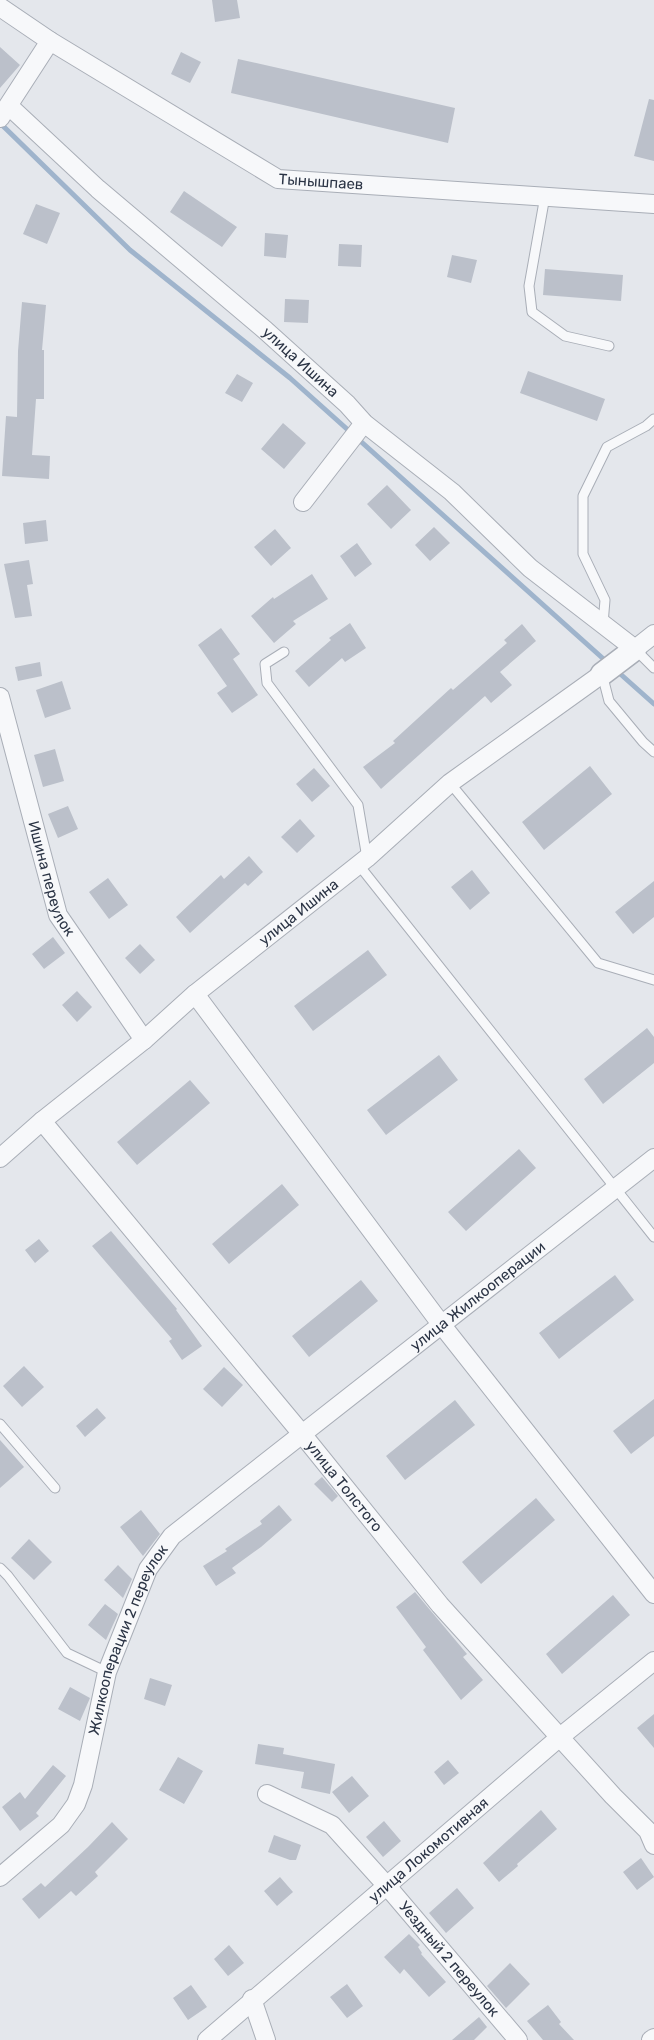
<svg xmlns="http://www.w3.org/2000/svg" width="654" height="2040" font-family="Rubik,sans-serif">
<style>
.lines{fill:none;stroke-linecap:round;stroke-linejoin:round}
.stream{stroke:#9fb4cc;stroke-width:5}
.building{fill:#bbc0ca}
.service-casing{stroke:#a9aeb7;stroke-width:11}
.minor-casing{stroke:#a9aeb7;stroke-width:20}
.tertiary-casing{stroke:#a9aeb7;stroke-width:25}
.service{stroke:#f7f8fa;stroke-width:9}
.minor{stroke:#f7f8fa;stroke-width:18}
.tertiary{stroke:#f7f8fa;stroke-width:22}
.labels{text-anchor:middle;stroke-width:5;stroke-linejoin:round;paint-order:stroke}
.street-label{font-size:15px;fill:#2b3445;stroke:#f4f6f9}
</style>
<rect width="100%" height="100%" fill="#e4e7ec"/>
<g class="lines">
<path class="stream" d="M0 123 130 250 290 378 608 663
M617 671 654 704"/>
</g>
<path class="building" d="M212 0H237L240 18 215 22Z
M0 47 20 65 0 88Z
M181 52 201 62 190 83 171 74Z
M238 59 455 108 448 143 231 93Z
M649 99 654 100V161L634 156Z
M184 191 237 227 222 247 170 212Z
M36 204 60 213 47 244 23 234Z
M265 233 288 235 286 258 264 256Z
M339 244 362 245 361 267 338 266Z
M452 255 477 260 471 283 447 277Z
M545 269 623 275 621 301 543 295Z
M285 299 309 300 308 323 284 322Z
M22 302 46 305 42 350H44V399H36L32 455 50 456 49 479 2 476 6 416 17 417 18 351Z
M528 371 605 399 597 421 520 393Z
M237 374 253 383 242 402 225 393Z
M283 423 306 443 284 469 261 449Z
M387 485 411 510 391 529 367 504Z
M46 520 48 541 25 544 23 523Z
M434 527 450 543 430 561 415 545Z
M275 529 291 548 271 566 254 547Z
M357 543 372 564 355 577 340 556Z
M29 560 33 584 27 585 32 616 15 618 4 564Z
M312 574 328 599 293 621 296 624 274 643 251 616 273 597 274 599Z
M350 623 366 648 345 662 342 658 309 687 295 671 331 640 329 638Z
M522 624 536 641 500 672 512 685 491 703 485 696 381 789 363 767 395 743 393 741 451 688 453 690 507 643 504 640Z
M221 628 240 654 233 659 258 695 232 713 217 693 227 686 198 645Z
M40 662 42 676 18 681 15 667Z
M62 681 71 709 45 718 36 690Z
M55 749 64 781 43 787 34 755Z
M590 766 612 794 544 850 522 822Z
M314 768 330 786 312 802 296 784Z
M68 806 78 829 58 838 48 814Z
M300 819 315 836 297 853 281 837Z
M249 856 263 872 248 886 245 883 190 933 176 917 221 875 224 879Z
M472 870 490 893 470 910 451 887Z
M108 878 128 905 109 919 89 892Z
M654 881V917L633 934 615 912Z
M53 937 65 953 44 969 32 954Z
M140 944 155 960 140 974 125 958Z
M368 950 387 975 313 1031 294 1006Z
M77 991 92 1007 77 1022 62 1005Z
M647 1028 654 1037V1063L603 1104 584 1079Z
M439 1055 458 1080 386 1135 367 1110Z
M190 1080 210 1103 137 1165 117 1142Z
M519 1149 536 1168 466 1231 448 1212Z
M282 1184 299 1205 229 1264 212 1244Z
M111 1231 177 1309 176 1310 202 1346 182 1360 169 1341 172 1339 92 1246Z
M39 1239 49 1251 35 1263 25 1250Z
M615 1275 634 1300 559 1359 539 1333Z
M361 1280 378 1301 309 1357 292 1336Z
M24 1366 44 1387 22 1407 3 1386Z
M224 1367 243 1385 222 1407 203 1389Z
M654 1399V1436L631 1454 613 1431Z
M455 1400 475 1425 405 1480 386 1456Z
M97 1408 106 1418 85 1437 76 1426Z
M0 1440 24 1467 0 1488Z
M322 1477 338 1496 332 1502 314 1484Z
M536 1498 555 1520 481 1584 462 1562Z
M279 1505 292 1520 261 1547 232 1568 236 1573 216 1586 203 1566 227 1551 225 1549 262 1524 260 1521Z
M141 1510 160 1534 143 1556 120 1527Z
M29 1539 52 1562 34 1580 11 1558Z
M118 1565 132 1579 123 1598 104 1580Z
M415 1592 467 1654 463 1657 483 1680 461 1700 423 1650 426 1647 396 1607Z
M613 1595 630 1615 562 1674 546 1654Z
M105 1604 118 1614 106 1640 88 1625Z
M150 1678 172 1685 165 1706 144 1699Z
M70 1687 90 1698 80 1721 58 1709Z
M654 1714V1748L637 1728Z
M258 1744 284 1748 283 1754 335 1764 330 1794 301 1788 304 1772 255 1764Z
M178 1757 203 1771 184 1804 159 1790Z
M448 1760 459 1773 444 1785 434 1772Z
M53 1765 66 1776 36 1813 39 1816 20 1831 2 1807 20 1792 25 1799Z
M352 1776 369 1796 349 1813 332 1792Z
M541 1810 557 1829 517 1864 518 1866 499 1882 483 1863Z
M384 1821 401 1841 383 1857 366 1837Z
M112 1822 128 1839 95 1872 98 1876 76 1896 71 1891 39 1919 22 1899 41 1883 45 1887 88 1847Z
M274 1835 301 1845 296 1860H290L268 1852Z
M641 1858 654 1877 637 1890 623 1872Z
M280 1877 293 1892 277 1906 264 1891Z
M457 1888 474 1908 446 1933 429 1913Z
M409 1934 420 1945 418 1947 422 1953 421 1954 446 1982 429 1997 404 1969 400 1974 384 1957Z
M229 1945 244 1963 228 1976 214 1959Z
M510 1963 530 1984 506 2008 487 1986Z
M347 1984 363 2006 347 2018 330 1997Z
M191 1985 207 2007 188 2020 173 1998Z
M548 2005 561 2022 559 2024 574 2040H543L527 2021Z
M479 2017 487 2027 474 2040H452Z"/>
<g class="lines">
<defs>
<path id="service" d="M545 196 529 286 532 312 565 336 609 346
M603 624 605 600 583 554V496L607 447 646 426 654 419
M635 649 654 668
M284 652 265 664 267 683 358 805 367 858
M602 674 609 701 643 742 654 752
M450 783 598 963 654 980
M358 864 654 1237
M0 1424 55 1488
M0 1568 8 1576 67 1653 107 1672"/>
<g id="minor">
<path id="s1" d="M0 7 50 41 278 179 654 204"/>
<path id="s2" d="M9 106 98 189 265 330 347 404 364 423 452 492 530 568 635 649 654 634"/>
<path d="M0 118 50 41"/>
<path d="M303 502 364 423"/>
<path id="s3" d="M0 697 58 915 144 1040"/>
<path d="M195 994 441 1324 654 1594"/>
<path id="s4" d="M42 1121 302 1434 440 1605 613 1796 648 1831 654 1845"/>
<path id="s5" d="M0 1158 42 1121 144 1040 195 994 367 858 450 783 602 674"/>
<path id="s6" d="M267 1794 332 1825 387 1886 518 2040"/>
<path id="s7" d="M0 1877 61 1825 76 1804 83 1785 107 1672 148 1569 172 1536 654 1158"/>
<path d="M252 1999 266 2040"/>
<path id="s8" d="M207 2040 560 1737 654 1661"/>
<path d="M651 2040 654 2038"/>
</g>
<path id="tertiary" d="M602 674 635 649"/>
</defs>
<use href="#service" class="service-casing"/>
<use href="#minor" class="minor-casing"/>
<use href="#tertiary" class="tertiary-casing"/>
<use href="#service" class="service"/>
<use href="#minor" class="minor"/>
<use href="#tertiary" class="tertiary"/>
</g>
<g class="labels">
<g class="street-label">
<text dy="5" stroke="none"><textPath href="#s1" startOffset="370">Тынышпаев</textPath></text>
<text dy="5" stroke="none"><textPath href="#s2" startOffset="388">улица Ишина</textPath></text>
<text dy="5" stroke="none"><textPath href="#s3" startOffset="189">Ишина переулок</textPath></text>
<text dy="5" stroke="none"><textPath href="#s5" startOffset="387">улица Ишина</textPath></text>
<text dy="5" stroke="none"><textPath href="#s7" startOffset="782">улица Жилкооперации</textPath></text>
<text dy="5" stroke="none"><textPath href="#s4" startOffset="474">улица Толстого</textPath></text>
<text dy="5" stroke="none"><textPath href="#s7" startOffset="279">Жилкооперации 2 переулок</textPath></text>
<text dy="5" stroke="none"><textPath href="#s8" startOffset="292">улица Локомотивная</textPath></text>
<text dy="5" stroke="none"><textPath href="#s6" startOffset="250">Уездный 2 переулок</textPath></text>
</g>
</g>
</svg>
